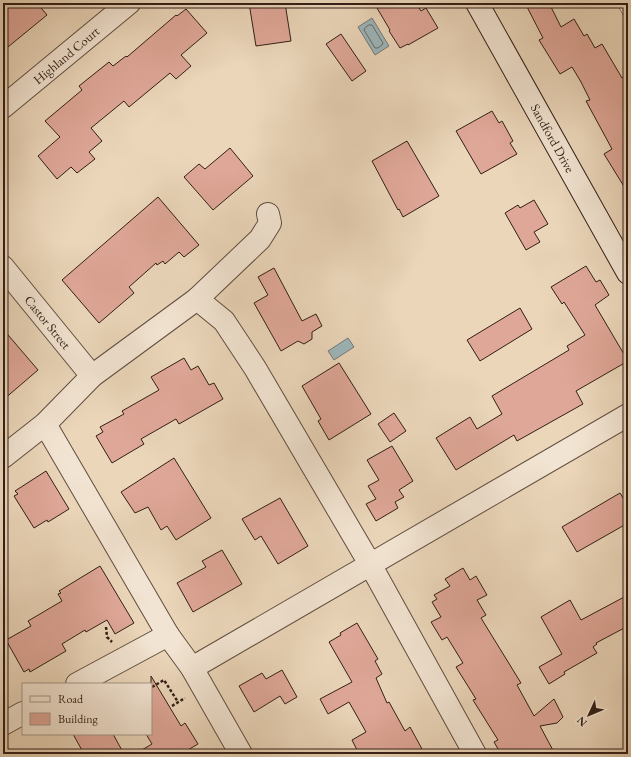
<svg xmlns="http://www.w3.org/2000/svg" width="631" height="757" font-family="'EB Garamond',serif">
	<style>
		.water { fill: #9db6bb; stroke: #727a79 }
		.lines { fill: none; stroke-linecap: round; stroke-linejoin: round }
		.shore { stroke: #686a68; stroke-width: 1 }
		.building { fill: #dfa798; stroke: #321f16 }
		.lane-casing { stroke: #604d3f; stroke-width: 12 }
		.street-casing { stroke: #604d3f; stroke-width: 24 }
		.secondary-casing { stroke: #321f16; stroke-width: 24 }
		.path { stroke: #321f16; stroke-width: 2.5; stroke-dasharray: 3 2; stroke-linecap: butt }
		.lane { stroke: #f2e4d2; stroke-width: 11 }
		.street { stroke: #f2e4d2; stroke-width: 22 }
		.secondary { stroke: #f2e4d2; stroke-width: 22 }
		.labels { text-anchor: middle; stroke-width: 3; stroke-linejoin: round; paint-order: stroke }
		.street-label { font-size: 13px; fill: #321f16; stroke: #f2e4d2 }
	</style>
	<rect width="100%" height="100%" fill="#ebd6ba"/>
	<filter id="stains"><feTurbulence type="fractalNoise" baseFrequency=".005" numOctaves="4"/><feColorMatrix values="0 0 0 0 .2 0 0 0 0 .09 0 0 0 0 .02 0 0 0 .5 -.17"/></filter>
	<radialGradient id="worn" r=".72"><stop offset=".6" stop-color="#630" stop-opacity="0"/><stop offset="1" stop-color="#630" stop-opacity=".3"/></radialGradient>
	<g class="water">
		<path d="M372 18 389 46 375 55 358 27Z"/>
		<path d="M348 338 354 347 334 360 328 351Z"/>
	</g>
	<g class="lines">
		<path class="shore" d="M369 25H372L383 43 382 45 378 48H375L364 30 365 28Z"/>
	</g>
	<g class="building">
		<path d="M3 3H37L47 15 3 51Z"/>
		<path d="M249 3H285L291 41 256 46Z"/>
		<path d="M385 3H416L421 11 426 8 438 28 408 45V44L400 48 389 31 390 30 377 8Z"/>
		<path d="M525 3H549L561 27 574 19 584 36 587 34 595 48 602 44 622 78 628 74V193L604 154 612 149 586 101 590 100 581 82 572 67 560 74 539 40 543 38Z"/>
		<path d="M186 9 207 33 181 55 191 66 176 79 170 73 129 107 124 101 91 128 102 141 89 152 95 159 77 173 71 167 57 179 38 156 60 137 45 121 82 90 79 86 109 62 113 66 126 56 127 57 176 15 177 16Z"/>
		<path d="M341 34 366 71 352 81 326 44Z"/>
		<path d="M492 111 499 123 502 121 513 141 510 143 517 154 481 174 456 131Z"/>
		<path d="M407 141 439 196 403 217 399 209 398 210 372 161Z"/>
		<path d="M230 148 253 176 213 210 184 177 199 164 205 169Z"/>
		<path d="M158 197 199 245 184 257 179 252 165 264 163 261 157 265 156 263 129 287 134 293 99 323 62 280Z"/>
		<path d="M534 200 548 224 534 232 540 242 526 250 505 213 518 205 520 208Z"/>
		<path d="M586 266 596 282 600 280 609 295 595 305 628 361 576 391 583 404 517 441 514 435 456 470 436 438 470 417 477 429 502 414 492 396 569 350 567 346 585 335 564 302 562 304 551 287Z"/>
		<path d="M274 268 302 321 316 314 322 326 312 332V339L304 344 298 341 281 351 254 303 268 295 258 277Z"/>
		<path d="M520 308 532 329 480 361 467 340Z"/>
		<path d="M3 329 38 370 3 400Z"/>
		<path d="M184 358 191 370 198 366 209 385 214 383 223 399 179 424 176 419 141 439 144 444 112 463 96 436 103 432 100 427 124 414 122 411 159 390 151 377Z"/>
		<path d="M339 363 371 414 329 440 318 421 321 419 302 386Z"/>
		<path d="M394 413 406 431 390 442 378 424Z"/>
		<path d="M392 446 413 481 399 490 404 497 395 502 398 508 376 521 366 504 376 499 368 486 379 480 367 460Z"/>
		<path d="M174 458 211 518 176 540 167 526 161 530 148 507 135 513 121 492Z"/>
		<path d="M46 471 69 509 48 522 47 520 34 528 14 496 18 494 15 491Z"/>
		<path d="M620 493 628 506V523L577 552 562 527Z"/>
		<path d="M280 498 308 546 278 564 261 536 255 540 242 519Z"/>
		<path d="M222 550 242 584 193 612 177 583 206 567 202 561Z"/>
		<path d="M100 566 134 623 115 634 107 620 86 632 85 630 62 644 66 651 30 672 29 669 24 672 6 640 31 626 28 621 62 601 58 594 61 593 59 591Z"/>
		<path d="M463 568 470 580 476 576 487 595 477 600 486 615 481 618 521 683 517 685 534 716 554 699 563 717 557 723 540 726 555 754H501L494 742 498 740 473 700 476 699 456 667 463 663 447 637 442 640 431 622 441 617 432 602 437 599 434 595 450 586 445 579Z"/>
		<path d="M628 595V626L596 643 597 644 593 647 597 653 564 672 565 674 549 684 539 667 562 654 541 617 570 600 581 620Z"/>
		<path d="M357 623 378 659 375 661 382 674 376 678 387 703 389 702 405 731 410 727 422 749 413 754H359L352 740 366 732 349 702 328 714 320 699 352 682 329 642 341 635 340 633Z"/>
		<path d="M282 670 297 697 285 704 280 696 254 712 239 686 262 673 266 679Z"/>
		<path d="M151 676 181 726 185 723 198 744 181 754H135L152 744 146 734H151Z"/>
		<path d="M73 734H113L124 754H84Z"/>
	</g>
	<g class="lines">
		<defs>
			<path id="lane" d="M623 3 628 12"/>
			<g id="street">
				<path d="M3 107 129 3"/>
				<path d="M3 267 92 376"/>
				<path d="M197 299 224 321 255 368 370 564 475 754"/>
				<path d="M45 424 168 635 192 668 241 754"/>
				<path d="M3 457 45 424 92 376 197 299 260 239 270 223 268 214"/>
				<path d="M192 668 628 415"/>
				<path d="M77 684 168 635"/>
				<path d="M3 724 23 713"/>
			</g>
			<path id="secondary" d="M477 3 628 273"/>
		</defs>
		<use href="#lane" class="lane-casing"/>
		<use href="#street" class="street-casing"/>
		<use href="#secondary" class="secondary-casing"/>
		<g class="path">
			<path d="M106 627 107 637 112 642"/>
			<path d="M152 687 164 680 178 702"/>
			<path d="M172 706 185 698"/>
		</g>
		<use href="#lane" class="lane"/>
		<use href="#street" class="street"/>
		<use href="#secondary" class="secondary"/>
	</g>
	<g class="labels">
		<g class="street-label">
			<text transform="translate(66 55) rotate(-40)" y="5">Highland Court</text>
			<text transform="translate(553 138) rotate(61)" y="5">Sandford Drive</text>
			<text transform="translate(48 322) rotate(51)" y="5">Castor Street</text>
		</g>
	</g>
	<rect width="631" height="757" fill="none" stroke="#ebd6ba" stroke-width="16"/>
	<rect x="4" y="4" width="623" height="749" fill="none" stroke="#321f16" stroke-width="2"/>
	<rect x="8" y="8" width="615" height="741" fill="none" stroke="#321f16"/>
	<rect x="22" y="683" width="130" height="52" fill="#f2e4d2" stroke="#a59587"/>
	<rect x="30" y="696" width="20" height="6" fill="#f2e4d2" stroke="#a59587"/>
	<text x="58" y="703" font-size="12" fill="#321f16">Road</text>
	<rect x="30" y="713" width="20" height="12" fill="#dfa798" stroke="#a59587"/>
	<text x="58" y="723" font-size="12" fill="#321f16">Building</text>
	<g transform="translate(589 715) rotate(226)" stroke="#f2e4d2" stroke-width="3" paint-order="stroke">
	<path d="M0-3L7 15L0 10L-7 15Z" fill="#321f16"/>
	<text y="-6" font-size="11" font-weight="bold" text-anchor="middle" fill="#321f16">N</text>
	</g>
	<rect width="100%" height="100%" filter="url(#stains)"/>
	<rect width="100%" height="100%" fill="url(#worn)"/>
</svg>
